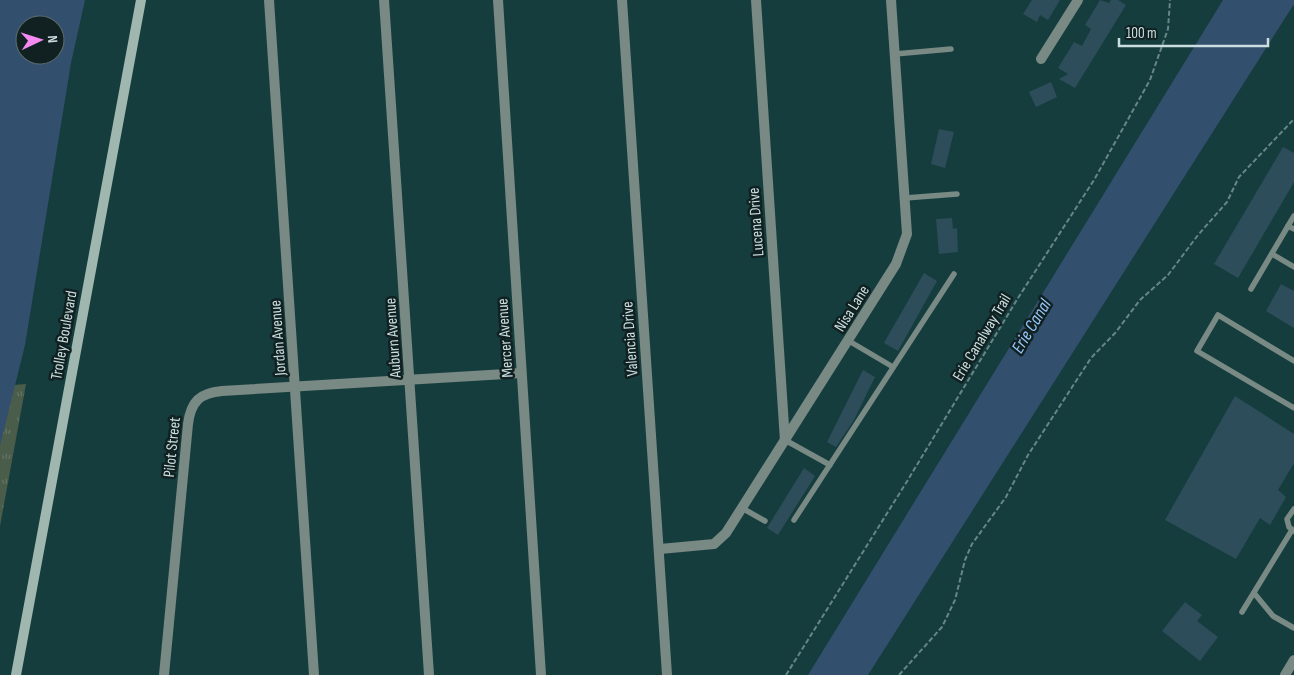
<svg xmlns="http://www.w3.org/2000/svg" width="1294" height="675" font-family="'Sofia Sans Condensed',sans-serif">
	<style>
		.grass { fill: url(#grass-tufts) }
		.water { fill: #324f6d; fill-rule: evenodd }
		.building { fill: #2c4d59 }
		.lines { fill: none; stroke-linecap: round; stroke-linejoin: round }
		.path { stroke: #678687; stroke-width: 2; stroke-dasharray: 5 2.5; stroke-linecap: butt }
		.lane { stroke: #798983; stroke-width: 5.5 }
		.street { stroke: #798983; stroke-width: 10 }
		.secondary { stroke: #9fb7ae; stroke-width: 10 }
		.labels { text-anchor: middle; stroke-width: 5; stroke-linejoin: round; paint-order: stroke }
		.street-label { font-size: 16px; fill: #cadedf; stroke: #112122 }
		.water-label { font-size: 18px; font-style: italic; fill: #97cafe; stroke: #112122 }
	</style>
	<defs>
		<pattern id="grass-tufts" width="24" height="20" patternUnits="userSpaceOnUse" patternTransform="scale(1.25)"><rect width="24" height="20" fill="#4a5d4a"/><path d="M3 7l-1-3M5 7V3M7 7l1-3M15 17l-1-3M17 17v-4M19 17l1-3" fill="none" stroke="#637464"/></pattern>
	</defs>
	<rect width="100%" height="100%" fill="#163d3e"/>
	<path class="grass" d="M26 384 0 526V386Z"/>
	<g class="water">
		<path d="M0 0H85L71 63 25 345 0 446ZM25 25H55V55H25Z"/>
		<path d="M1223 0H1294V4L868 675H808Z"/>
	</g>
	<g class="building">
		<path d="M1032 0H1060L1048 20 1040 15 1037 22 1023 14Z"/>
		<path d="M1100 0 1109 3 1111 0H1118L1126 5 1075 88 1059 79 1068 74 1058 68 1074 42 1082 46 1091 29 1085 25Z"/>
		<path d="M1051 82 1057 97 1036 107 1029 92Z"/>
		<path d="M939 129 954 132 945 168 931 164Z"/>
		<path d="M1283 147 1294 153V182L1238 278 1214 264Z"/>
		<path d="M952 218 953 229 957 228 958 252 939 254 936 219Z"/>
		<path d="M924 273 937 281 898 351 884 343Z"/>
		<path d="M1281 284 1294 291V328L1266 311Z"/>
		<path d="M863 370 875 377 854 420 836 447 827 442Z"/>
		<path d="M1235 396 1294 434V463L1278 490 1286 497 1270 525 1260 518 1236 559 1165 520Z"/>
		<path d="M804 468 815 476 778 535 767 528Z"/>
		<path d="M1185 602 1202 615 1197 621 1218 637 1200 661 1162 631Z"/>
	</g>
	<g class="lines">
		<g class="path">
			<path d="M786 675 906 483 1018 298 1094 180 1150 80 1168 29 1170 0"/>
			<path d="M899 675 942 627 955 600 965 560 972 544 1006 497 1028 455 1091 358 1116 332 1140 300 1168 275 1198 235 1227 202 1239 177 1294 119"/>
		</g>
		<g class="lane">
			<path d="M895 54 951 49"/>
			<path d="M905 198 957 194"/>
			<path d="M1294 216 1288 226 1294 229"/>
			<path d="M1272 254 1294 267"/>
			<path d="M1251 289 1288 226"/>
			<path d="M849 341 893 367"/>
			<path d="M1294 361 1218 315 1197 351 1294 408"/>
			<path d="M785 440 830 465"/>
			<path d="M742 508 765 521"/>
			<path d="M794 520 954 274"/>
			<path d="M1294 531 1289 527 1287 519 1294 509"/>
			<path d="M1254 593 1273 616 1294 628"/>
			<path d="M1242 612 1292 530"/>
		</g>
		<g class="street">
			<path d="M269 0 314 675"/>
			<path d="M384 0 429 675"/>
			<path d="M498 0 541 675"/>
			<path d="M622 0 667 675"/>
			<path d="M756 0 785 441"/>
			<path d="M1041 59 1078 0"/>
			<path d="M660 549 714 544 726 533 896 264 907 234 891 0"/>
			<path d="M164 675 188 424C191 401 200 393 222 391L521 373"/>
			<path d="M1285 675 1294 660"/>
		</g>
		<path class="secondary" d="M16 675 141 0"/>
	</g>
	<g class="labels">
		<g class="street-label">
			<text transform="translate(755 222) rotate(-94)" y="6">Lucena Drive</text>
			<text transform="translate(851 308) rotate(-58)" y="6">Nisa Lane</text>
			<text transform="translate(63 335) rotate(-80)" y="6">Trolley Boulevard</text>
			<text transform="translate(981 337) rotate(-59)" y="6">Erie Canalway Trail</text>
			<text transform="translate(277 338) rotate(-94)" y="6">Jordan Avenue</text>
			<text transform="translate(392 338) rotate(-94)" y="6">Auburn Avenue</text>
			<text transform="translate(504 338) rotate(-94)" y="6">Mercer Avenue</text>
			<text transform="translate(629 339) rotate(-94)" y="6">Valencia Drive</text>
			<text transform="translate(171 447) rotate(-84)" y="6">Pilot Street</text>
		</g>
		<g class="water-label">
			<text transform="translate(1031 326) rotate(-59)" y="6">Erie Canal</text>
		</g>
	</g>
	<g transform="translate(40 40) rotate(86)"><circle r="24" fill="#112122" stroke="#5b6d6e"/>
	<path d="M0-4L9 19L0 12L-9 19Z" fill="#f489f0"/>
	<text y="-8" font-size="14" font-weight="bold" text-anchor="middle" fill="#cadedf">N</text>
	</g>
	<path d="M1119 38v8h149v-8" fill="none" stroke="#cadedf" stroke-width="2.5"/>
	<text x="1126" y="38" font-size="15" fill="#cadedf" stroke="#112122" stroke-width="4" paint-order="stroke">100 m</text>
</svg>
